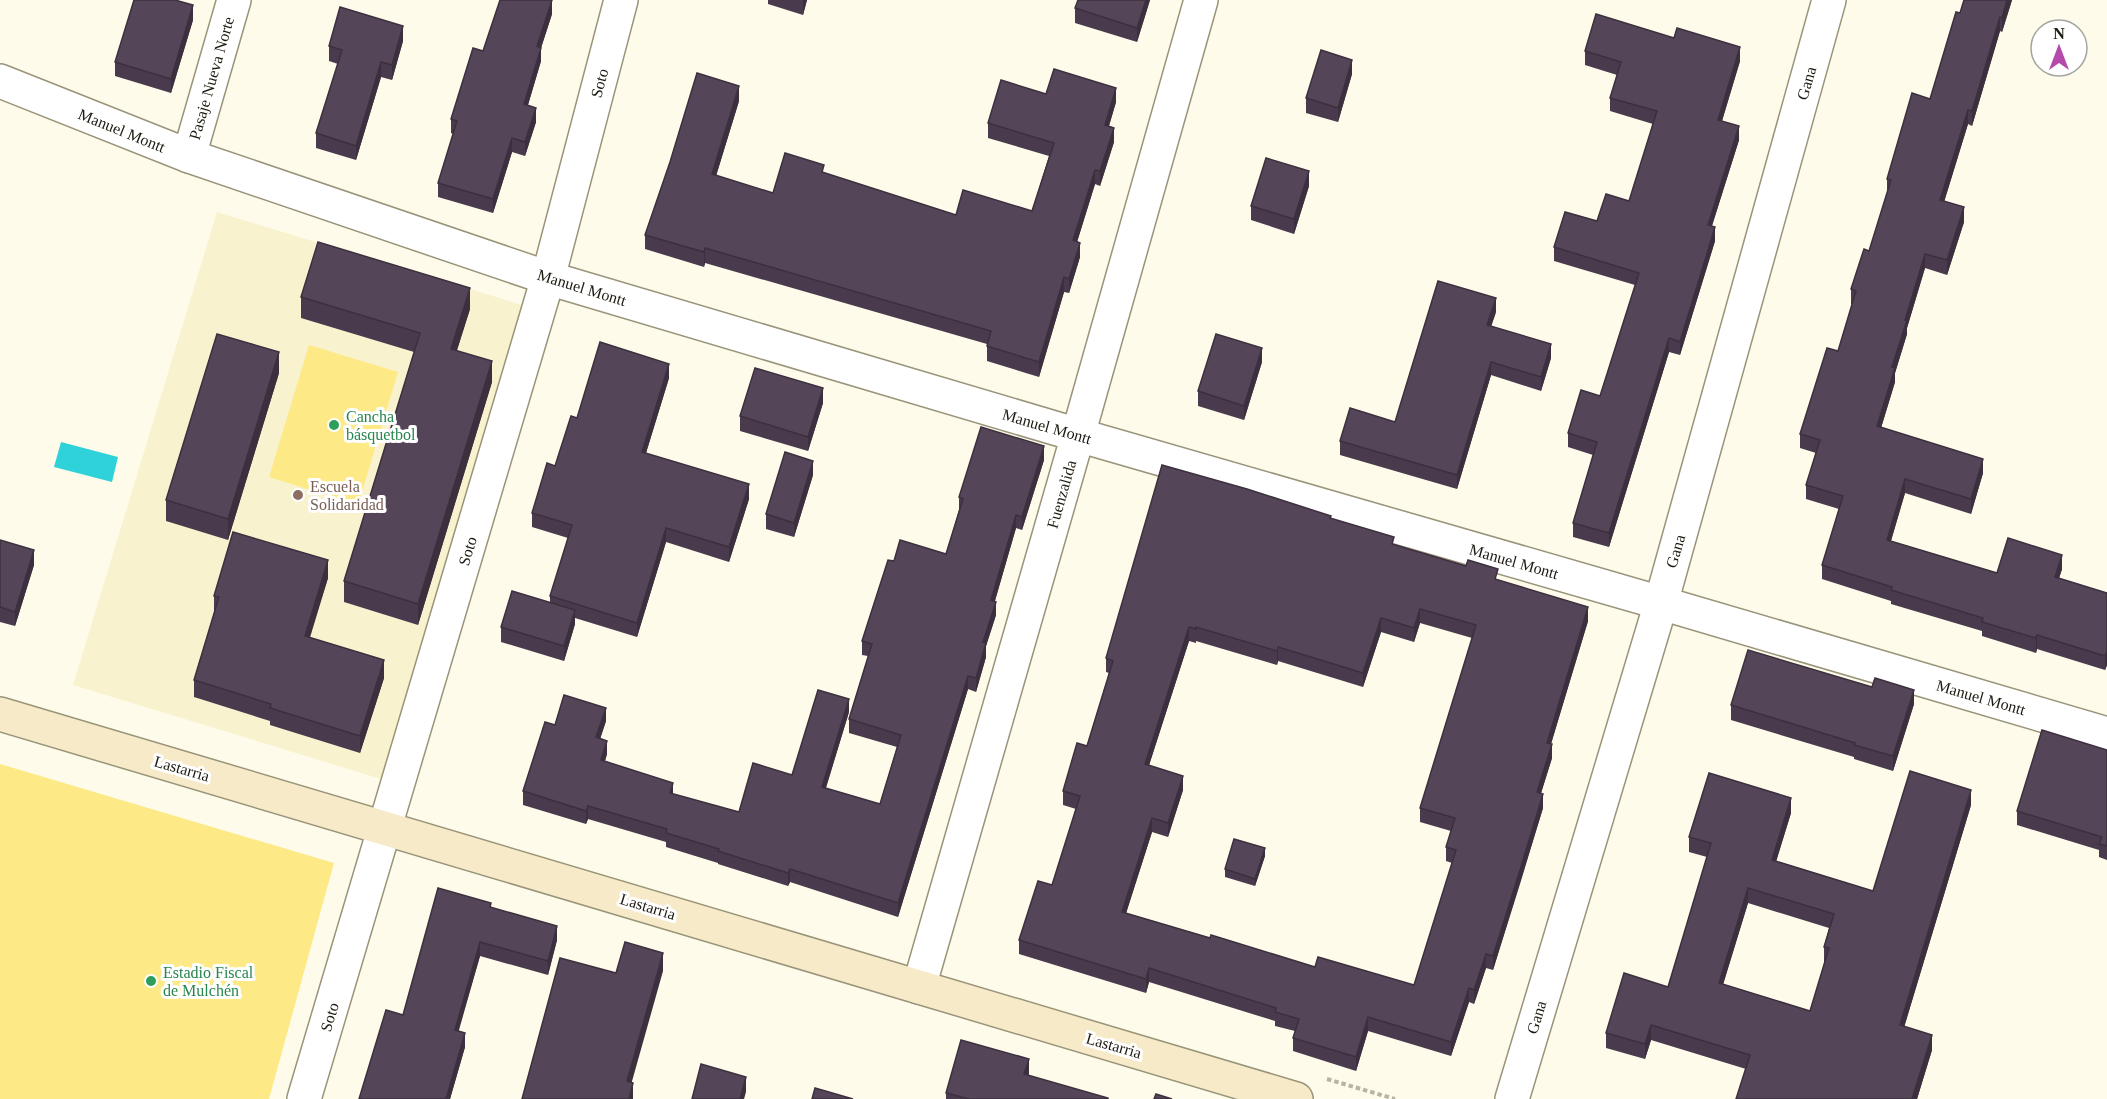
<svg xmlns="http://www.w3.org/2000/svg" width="2107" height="1099" font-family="'Times New Roman',serif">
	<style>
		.built { fill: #f9f2ce }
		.green { fill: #fdea86 }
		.water { fill: #30d2da }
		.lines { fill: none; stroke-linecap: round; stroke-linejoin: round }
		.street-casing { stroke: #999479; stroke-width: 36 }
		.secondary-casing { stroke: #999479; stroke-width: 36 }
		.path { stroke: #b7b4a6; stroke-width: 4; stroke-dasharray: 4.5 3; stroke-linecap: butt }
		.street { stroke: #fff; stroke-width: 33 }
		.secondary { stroke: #f7eac9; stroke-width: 33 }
		.wall { fill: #493b4d; fill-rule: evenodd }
		.shaded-wall { fill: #3c303e }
		.building { fill: #554559; stroke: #3c303e; stroke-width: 1.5; fill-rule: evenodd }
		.leisure-dot { fill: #2e9e5b; stroke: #fff; stroke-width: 2 }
		.education-dot { fill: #8d6e63; stroke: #fff; stroke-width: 2 }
		.labels { text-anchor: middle; stroke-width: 6; stroke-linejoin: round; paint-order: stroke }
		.street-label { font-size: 16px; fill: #1d1b11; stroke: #fff }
		.leisure-label { font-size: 16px; fill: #27864d; stroke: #fff; text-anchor: start }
		.education-label { font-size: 16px; fill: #785e54; stroke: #fff; text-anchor: start }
	</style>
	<rect width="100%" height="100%" fill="#fefbea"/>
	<path class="built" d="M217 212 522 305 381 779 73 685Z"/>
	<g class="green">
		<path d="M309 345 398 372 358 505 269 477Z"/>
		<path d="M0 764 334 863 269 1099H0Z"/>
	</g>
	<path class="water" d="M61 442 118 457 112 482 54 467Z"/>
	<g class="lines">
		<defs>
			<g id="street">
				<path d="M0 81 189 156 548 278 1078 435 1661 603 2107 734"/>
				<path d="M189 156 234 0"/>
				<path d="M919 987 1078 435 1201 0"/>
				<path d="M304 1099 548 278 621 0"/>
				<path d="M1512 1099 1661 603 1829 0"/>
			</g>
			<path id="secondary" d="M0 714 1296 1099"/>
		</defs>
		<use href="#street" class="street-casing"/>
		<use href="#secondary" class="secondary-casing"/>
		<path class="path" d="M1327 1079 1395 1099"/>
		<use href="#street" class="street"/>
		<use href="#secondary" class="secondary"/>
	</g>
	<g class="wall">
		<path d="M768 0H807L803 15 768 4Z"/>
		<path d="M1150 0 1137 42 1075 23V8Z"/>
		<path d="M2012 0 2002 32 2000 31 1972 126 1968 124 1944 202 1964 222 1947 275 1925 268 1907 328V334L1895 373V382L1881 428 1983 473 1971 514 1905 493 1891 541 1997 573 2062 569 2059 578 2107 593V665L2105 670 2037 649 2036 653 1982 636V631L1891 604V601L1822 579V565L1839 509 1806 499V485L1816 453 1800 448V434L1838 351 1852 304H1851V289L1869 251 1887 193V179L1930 99 1960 13Z"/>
		<path d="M552 14 541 48V61L528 105 536 122 525 156 512 152 493 213 438 197V183L453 134 451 133V119L483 51Z"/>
		<path d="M193 20 171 93 115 76V62Z"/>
		<path d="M403 41 392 80 381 77 356 160 316 148V133L338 64 329 61V46Z"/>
		<path d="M1585 51 1740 61 1722 121 1739 140 1712 226 1715 241 1680 355 1669 352 1609 547 1573 537V523L1593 455 1568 447V433L1600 396 1635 285 1554 261V247L1629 201 1653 124 1610 111V98L1617 75 1585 65Z"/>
		<path d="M1352 74 1338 122 1306 113V98Z"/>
		<path d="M1046 94 1116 102 1109 126 1114 142 1100 186 1095 184 1077 242 1080 257 1069 293 1064 292 1039 377 987 361V344L705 263 704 267 645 249V235L739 101 716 176 773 193 824 173 956 215 1032 211 1049 156 988 138V123Z"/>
		<path d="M1309 186 1294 234 1251 220V206Z"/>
		<path d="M301 297 470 309 457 350 492 382 418 625 344 602V581L414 352 301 318Z"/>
		<path d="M1496 312 1491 326 1551 358 1541 391 1491 375 1457 489 1340 455V441L1395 422Z"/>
		<path d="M1262 362 1244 420 1198 406V391Z"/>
		<path d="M279 373 228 540 166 521V500Z"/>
		<path d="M669 378 646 453 749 499 729 562 666 542 637 637 575 618V624L564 661 501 642V627L550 602V596L568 538 532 527V513L555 466 577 418Z"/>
		<path d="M823 403 808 451 740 431V416Z"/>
		<path d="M1044 460 1022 530 1016 528 995 601 996 615 986 646V657L976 692 968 689 898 917 790 882 788 886 718 864V863L666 847V842L588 819 586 824 523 805V791L555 725 606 721 600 739 607 754 605 761 673 794 739 812 792 775 849 712 826 788 880 804 897 747 849 733V719L868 656 862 655V641L894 561 946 554 959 510V497Z"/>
		<path d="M813 475 794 537 766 529V514Z"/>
		<path d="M1331 518 1394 545 1498 580 1588 621 1551 744 1552 758 1541 793 1543 808 1520 884 1493 970 1486 968 1474 1004 1469 1002 1451 1056 1368 1031 1356 1071 1293 1051V1038L1295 1031 1275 1026V1021L1149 982 1146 993 1019 954V940L1052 885 1076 809 1063 805V791L1087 746 1109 673 1106 672V658ZM1420 623 1472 638 1420 808V822L1451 831 1446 847V861L1452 863 1414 985 1315 967 1210 938 1126 913 1152 832 1168 837 1183 790 1149 765 1189 641 1196 643V641L1277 665 1278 661 1363 687 1381 632 1414 642Z"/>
		<path d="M0 540 34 565 15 626 0 622Z"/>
		<path d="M328 578 309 638 384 678 360 753 270 725V721L194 697V680L214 613V596Z"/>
		<path d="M1914 704 1893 771 1854 759V757L1731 720V705Z"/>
		<path d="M2107 750V860L2099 857V850L2017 825V811Z"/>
		<path d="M1971 805 1904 1027 1932 1050 1917 1099H1736L1746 1069 1651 1040 1645 1059 1606 1048V1033L1668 987 1707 857 1689 852V837L1791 813 1776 861 1873 891ZM1748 903 1829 928 1824 947V962H1825L1810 1011 1723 984Z"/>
		<path d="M1265 856 1255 886 1225 877V869Z"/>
		<path d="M491 907 557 940 548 975 480 956 458 1031 465 1047 450 1099H359L403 1015Z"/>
		<path d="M1029 1073 1028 1076 1108 1099H946V1093Z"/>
	</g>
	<g class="shaded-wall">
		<path d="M552 0V14L541 48V61L524 118V104L537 46Z"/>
		<path d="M803 0H807L803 15Z"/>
		<path d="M1146 0H1150L1137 42V28Z"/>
		<path d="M2007 0H2012L2002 32V18Z"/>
		<path d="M193 5V20L171 93V79Z"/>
		<path d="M2000 17V31L1972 126V111Z"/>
		<path d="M403 26V41L392 80V65Z"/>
		<path d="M1740 47V61L1718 134V120Z"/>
		<path d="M1352 60V74L1338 122V108Z"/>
		<path d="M381 62V77L356 160V146Z"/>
		<path d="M739 86V101L712 189V174Z"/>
		<path d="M1116 88V102L1105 139V125Z"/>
		<path d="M536 108V122L525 156V142Z"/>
		<path d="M1968 110V124L1940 215V200Z"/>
		<path d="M1739 126V140L1708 238V225Z"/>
		<path d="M1114 128V142L1100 186V171Z"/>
		<path d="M512 138V152L493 213V199Z"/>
		<path d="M1095 170V184L1073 255V240Z"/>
		<path d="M1309 171V186L1294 234V219Z"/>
		<path d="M1964 207V222L1947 275V260Z"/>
		<path d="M1715 227V241L1680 355V342Z"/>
		<path d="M1080 243V257L1069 293V279Z"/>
		<path d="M705 248V263L704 267V252Z"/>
		<path d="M1925 254V268L1907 328V334L1895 373V382L1877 441V426L1905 320Z"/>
		<path d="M1064 277V292L1039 377V362Z"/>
		<path d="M470 288V309L451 369V349Z"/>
		<path d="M1496 298V312L1487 339V325Z"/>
		<path d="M1669 338V352L1609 547V533Z"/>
		<path d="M1551 344V358L1541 391V377Z"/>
		<path d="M1262 348V362L1244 420V406Z"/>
		<path d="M279 352V373L228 540V519Z"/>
		<path d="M492 361V382L418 625V604Z"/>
		<path d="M1491 362V375L1457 489V475Z"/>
		<path d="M669 364V378L642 466V452Z"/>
		<path d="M823 388V403L808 451V437Z"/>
		<path d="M1044 446V460L1022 530V517Z"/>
		<path d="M1983 459V473L1971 514V499Z"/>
		<path d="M813 461V475L794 537V523Z"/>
		<path d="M1905 479V493L1887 554V540Z"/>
		<path d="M749 484V499L729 562V547Z"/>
		<path d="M1016 515V528L991 614V600Z"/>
		<path d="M666 528V542L637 637V623Z"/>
		<path d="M34 550V565L15 626V612Z"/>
		<path d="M2062 555V569L2055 591V577Z"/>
		<path d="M328 560V578L305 654V636Z"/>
		<path d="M996 602V615L986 646V657L976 692V678L983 642Z"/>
		<path d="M1588 607V621L1547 757V743Z"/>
		<path d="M1420 609V623L1414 642V628Z"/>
		<path d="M575 610V624L564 661V646Z"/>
		<path d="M1381 618V632L1363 687V673Z"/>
		<path d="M1189 627V641L1145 778V764Z"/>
		<path d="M2037 635V649L2036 653V638Z"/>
		<path d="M1278 647V661L1277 665V651Z"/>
		<path d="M2107 651V665L2105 670V656Z"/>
		<path d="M384 660V678L360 753V736Z"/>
		<path d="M968 676V689L898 917V903Z"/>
		<path d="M1914 690V704L1893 771V756Z"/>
		<path d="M849 699V712L822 800V787Z"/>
		<path d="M606 708V721L596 751V737Z"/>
		<path d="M607 741V754L601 773V760Z"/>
		<path d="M1552 744V758L1537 806V792Z"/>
		<path d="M1183 776V790L1168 837V823Z"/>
		<path d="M673 783V797L670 793Z"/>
		<path d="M1971 790V805L1900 1041V1025Z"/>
		<path d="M1543 794V808L1493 970V956Z"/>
		<path d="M1791 798V813L1772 875V860Z"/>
		<path d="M588 806V819L586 824V811Z"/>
		<path d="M1152 818V832L1122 926V912Z"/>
		<path d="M1265 848V856L1255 886V879Z"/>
		<path d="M790 869V882L788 886V873Z"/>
		<path d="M1748 888V903L1719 998V983Z"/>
		<path d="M557 926V940L548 975V961Z"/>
		<path d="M480 942V956L455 1044V1030Z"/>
		<path d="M663 953V971L627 1099V1081Z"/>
		<path d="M1486 954V968L1474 1004V990Z"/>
		<path d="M1149 968V982L1146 993V979Z"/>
		<path d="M1469 988V1002L1451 1056V1042Z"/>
		<path d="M1368 1017V1031L1356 1071V1057Z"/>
		<path d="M1651 1025V1040L1645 1059V1044Z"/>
		<path d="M465 1033V1047L450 1099H446Z"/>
		<path d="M1932 1035V1050L1917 1099H1912Z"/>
		<path d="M1029 1059V1073L1024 1089V1074Z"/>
		<path d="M746 1077V1092L744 1099H740Z"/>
		<path d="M633 1083V1099H629Z"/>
	</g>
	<g class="building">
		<path d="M134 0H175L193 5 171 79 115 62Z"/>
		<path d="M500 0H552L537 46 541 48 524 104 536 108 525 142 512 138 493 199 438 183 457 121 451 119 473 48 483 51Z"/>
		<path d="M1078 0H1146L1137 28 1075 8Z"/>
		<path d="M1964 0H2007L2002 18 2000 17 1972 111 1968 110 1940 200 1964 207 1947 260 1925 254 1905 320H1907L1892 367 1895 368 1877 426 1983 459 1971 499 1905 479 1887 540 1997 573 2008 538 2062 555 2055 577 2107 593V651L2105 656 2037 635 2036 638 1982 622 1983 618 1891 590 1892 587 1822 565 1843 496 1806 485 1820 440 1800 434 1827 348 1838 351 1856 291 1851 289 1864 249 1869 251 1891 180 1887 179 1912 93 1930 99 1956 12 1960 13Z"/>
		<path d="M340 7 403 26 392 65 381 62 356 146 316 133 342 50 329 46Z"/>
		<path d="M1596 14 1674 38 1677 28 1740 47 1718 120 1739 126 1708 225 1715 227 1680 342 1669 338 1609 533 1573 523 1597 442 1568 433 1581 390 1600 396 1639 273 1554 247 1565 212 1597 221 1606 194 1629 201 1657 111 1610 98 1621 62 1585 51Z"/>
		<path d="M1321 50 1352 60 1338 108 1306 98Z"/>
		<path d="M1054 69 1116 88 1105 125 1114 128 1100 171 1095 170 1073 240 1080 243 1069 279 1064 277 1039 362 987 346 991 331 705 248 704 252 645 235 670 162 697 73 739 86 712 174 773 193 785 153 824 165 822 172 956 215 963 190 1032 211 1054 143 988 123 1001 80 1046 94Z"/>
		<path d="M1266 158 1309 171 1294 219 1251 206Z"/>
		<path d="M318 242 470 288 451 349 492 361 418 604 344 581 420 333 301 297Z"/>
		<path d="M1438 281 1496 298 1487 325 1551 344 1541 377 1491 362 1457 475 1340 441 1350 408 1395 422Z"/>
		<path d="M217 334 279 352 228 519 166 500Z"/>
		<path d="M1216 334 1262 348 1244 406 1198 391Z"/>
		<path d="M600 342 669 364 642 452 749 484 729 547 666 528 637 623 550 596 572 525 532 513 547 463 555 466 571 416 577 418Z"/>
		<path d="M755 368 823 388 808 437 740 416Z"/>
		<path d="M981 427 1044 446 1022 517 1016 515 991 600 996 602 983 642 986 643 976 678 968 676 898 903 790 869 788 873 718 851 719 849 666 833 667 829 588 806 586 811 523 791 545 722 555 725 564 695 606 708 596 737 607 741 601 760 673 783 670 793 739 812 753 763 792 775 818 690 849 699 822 787 880 804 901 735 849 719 872 644 862 641 888 560 894 561 900 540 946 554 963 499 959 497Z"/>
		<path d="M785 452 813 461 794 523 766 514Z"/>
		<path d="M1162 465 1247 489 1331 516 1330 518 1394 537 1392 544 1466 566 1468 560 1498 569 1495 579 1588 607 1547 743 1552 744 1537 792 1543 794 1520 870 1493 956 1486 954 1474 990 1469 988 1451 1042 1368 1017 1356 1057 1293 1038 1299 1019 1275 1012 1276 1008 1149 968 1146 979 1019 940 1038 881 1052 885 1080 796 1063 791 1077 743 1087 746 1113 661 1106 658ZM1420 609 1476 625 1420 808 1455 818 1446 847 1456 850 1414 985 1318 957 1315 967 1211 935 1210 938 1122 912 1152 818 1168 823 1183 776 1145 764 1189 627 1196 629V627L1277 651 1278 647 1363 673 1381 618 1414 628Z"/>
		<path d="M233 532 328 560 305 636 384 660 360 736 270 708 271 704 194 680 219 597 214 596Z"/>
		<path d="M0 540 34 550 15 612 0 607Z"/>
		<path d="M512 591 575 610 564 646 501 627Z"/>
		<path d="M1748 650 1872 687 1875 678 1914 690 1893 756 1854 745 1855 743 1731 705Z"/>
		<path d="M2042 730 2107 750V846L2099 844 2102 837 2017 811Z"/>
		<path d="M1910 771 1971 790 1900 1025 1932 1035 1912 1099H1736L1750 1055 1651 1025 1645 1044 1606 1033 1624 973 1668 987 1711 843 1689 837 1709 773 1791 798 1772 860 1873 891ZM1748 888 1834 914 1824 947 1829 948 1810 1011 1719 983Z"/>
		<path d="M1234 839 1265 848 1255 879 1225 869Z"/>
		<path d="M438 888 491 903 490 907 557 926 548 961 480 942 455 1030 465 1033 446 1099H359L386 1010 403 1015Z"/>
		<path d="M625 942 663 953 627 1081 633 1083 629 1099H522L560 958 616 973Z"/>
		<path d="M961 1040 1029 1059 1024 1074 1108 1098V1099H969L946 1093Z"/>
		<path d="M701 1064 746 1077 740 1099H692Z"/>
		<path d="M815 1088 853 1099H812Z"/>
		<path d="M1156 1094 1172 1099H1154Z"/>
	</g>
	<g class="leisure-dot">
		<circle cx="334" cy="425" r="6"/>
		<circle cx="151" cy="981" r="6"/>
	</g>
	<circle class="education-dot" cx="298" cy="495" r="6"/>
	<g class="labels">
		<g class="street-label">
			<text transform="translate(211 78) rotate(-74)" y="6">Pasaje Nueva Norte</text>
			<text transform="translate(599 83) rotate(-75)" y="6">Soto</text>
			<text transform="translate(1806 83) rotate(-74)" y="6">Gana</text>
			<text transform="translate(122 130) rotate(22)" y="6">Manuel Montt</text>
			<text transform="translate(582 287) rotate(17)" y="6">Manuel Montt</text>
			<text transform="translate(1047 426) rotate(16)" y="6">Manuel Montt</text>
			<text transform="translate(1061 494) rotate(-74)" y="6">Fuenzalida</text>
			<text transform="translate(467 551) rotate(-73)" y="6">Soto</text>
			<text transform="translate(1675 551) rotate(-74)" y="6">Gana</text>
			<text transform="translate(1514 561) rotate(16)" y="6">Manuel Montt</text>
			<text transform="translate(1981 697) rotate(16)" y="6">Manuel Montt</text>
			<text transform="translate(182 768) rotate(16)" y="6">Lastarria</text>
			<text transform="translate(648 906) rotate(17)" y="6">Lastarria</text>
			<text transform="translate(329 1017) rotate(-73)" y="6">Soto</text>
			<text transform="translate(1536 1017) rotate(-73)" y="6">Gana</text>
			<text transform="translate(1114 1045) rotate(16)" y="6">Lastarria</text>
		</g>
		<g class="leisure-label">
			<text x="346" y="422">Cancha<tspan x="346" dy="18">básquetbol</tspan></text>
			<text x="163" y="978">Estadio Fiscal<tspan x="163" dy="18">de Mulchén</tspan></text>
		</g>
		<g class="education-label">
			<text x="310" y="492">Escuela<tspan x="310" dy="18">Solidaridad</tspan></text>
		</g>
	</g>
	<g transform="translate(2059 48)"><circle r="28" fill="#ffffff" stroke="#a5a4a0" stroke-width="1.5"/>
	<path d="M0-4.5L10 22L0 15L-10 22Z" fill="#b44aab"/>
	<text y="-9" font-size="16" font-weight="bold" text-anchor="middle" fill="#1d1b11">N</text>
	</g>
</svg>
